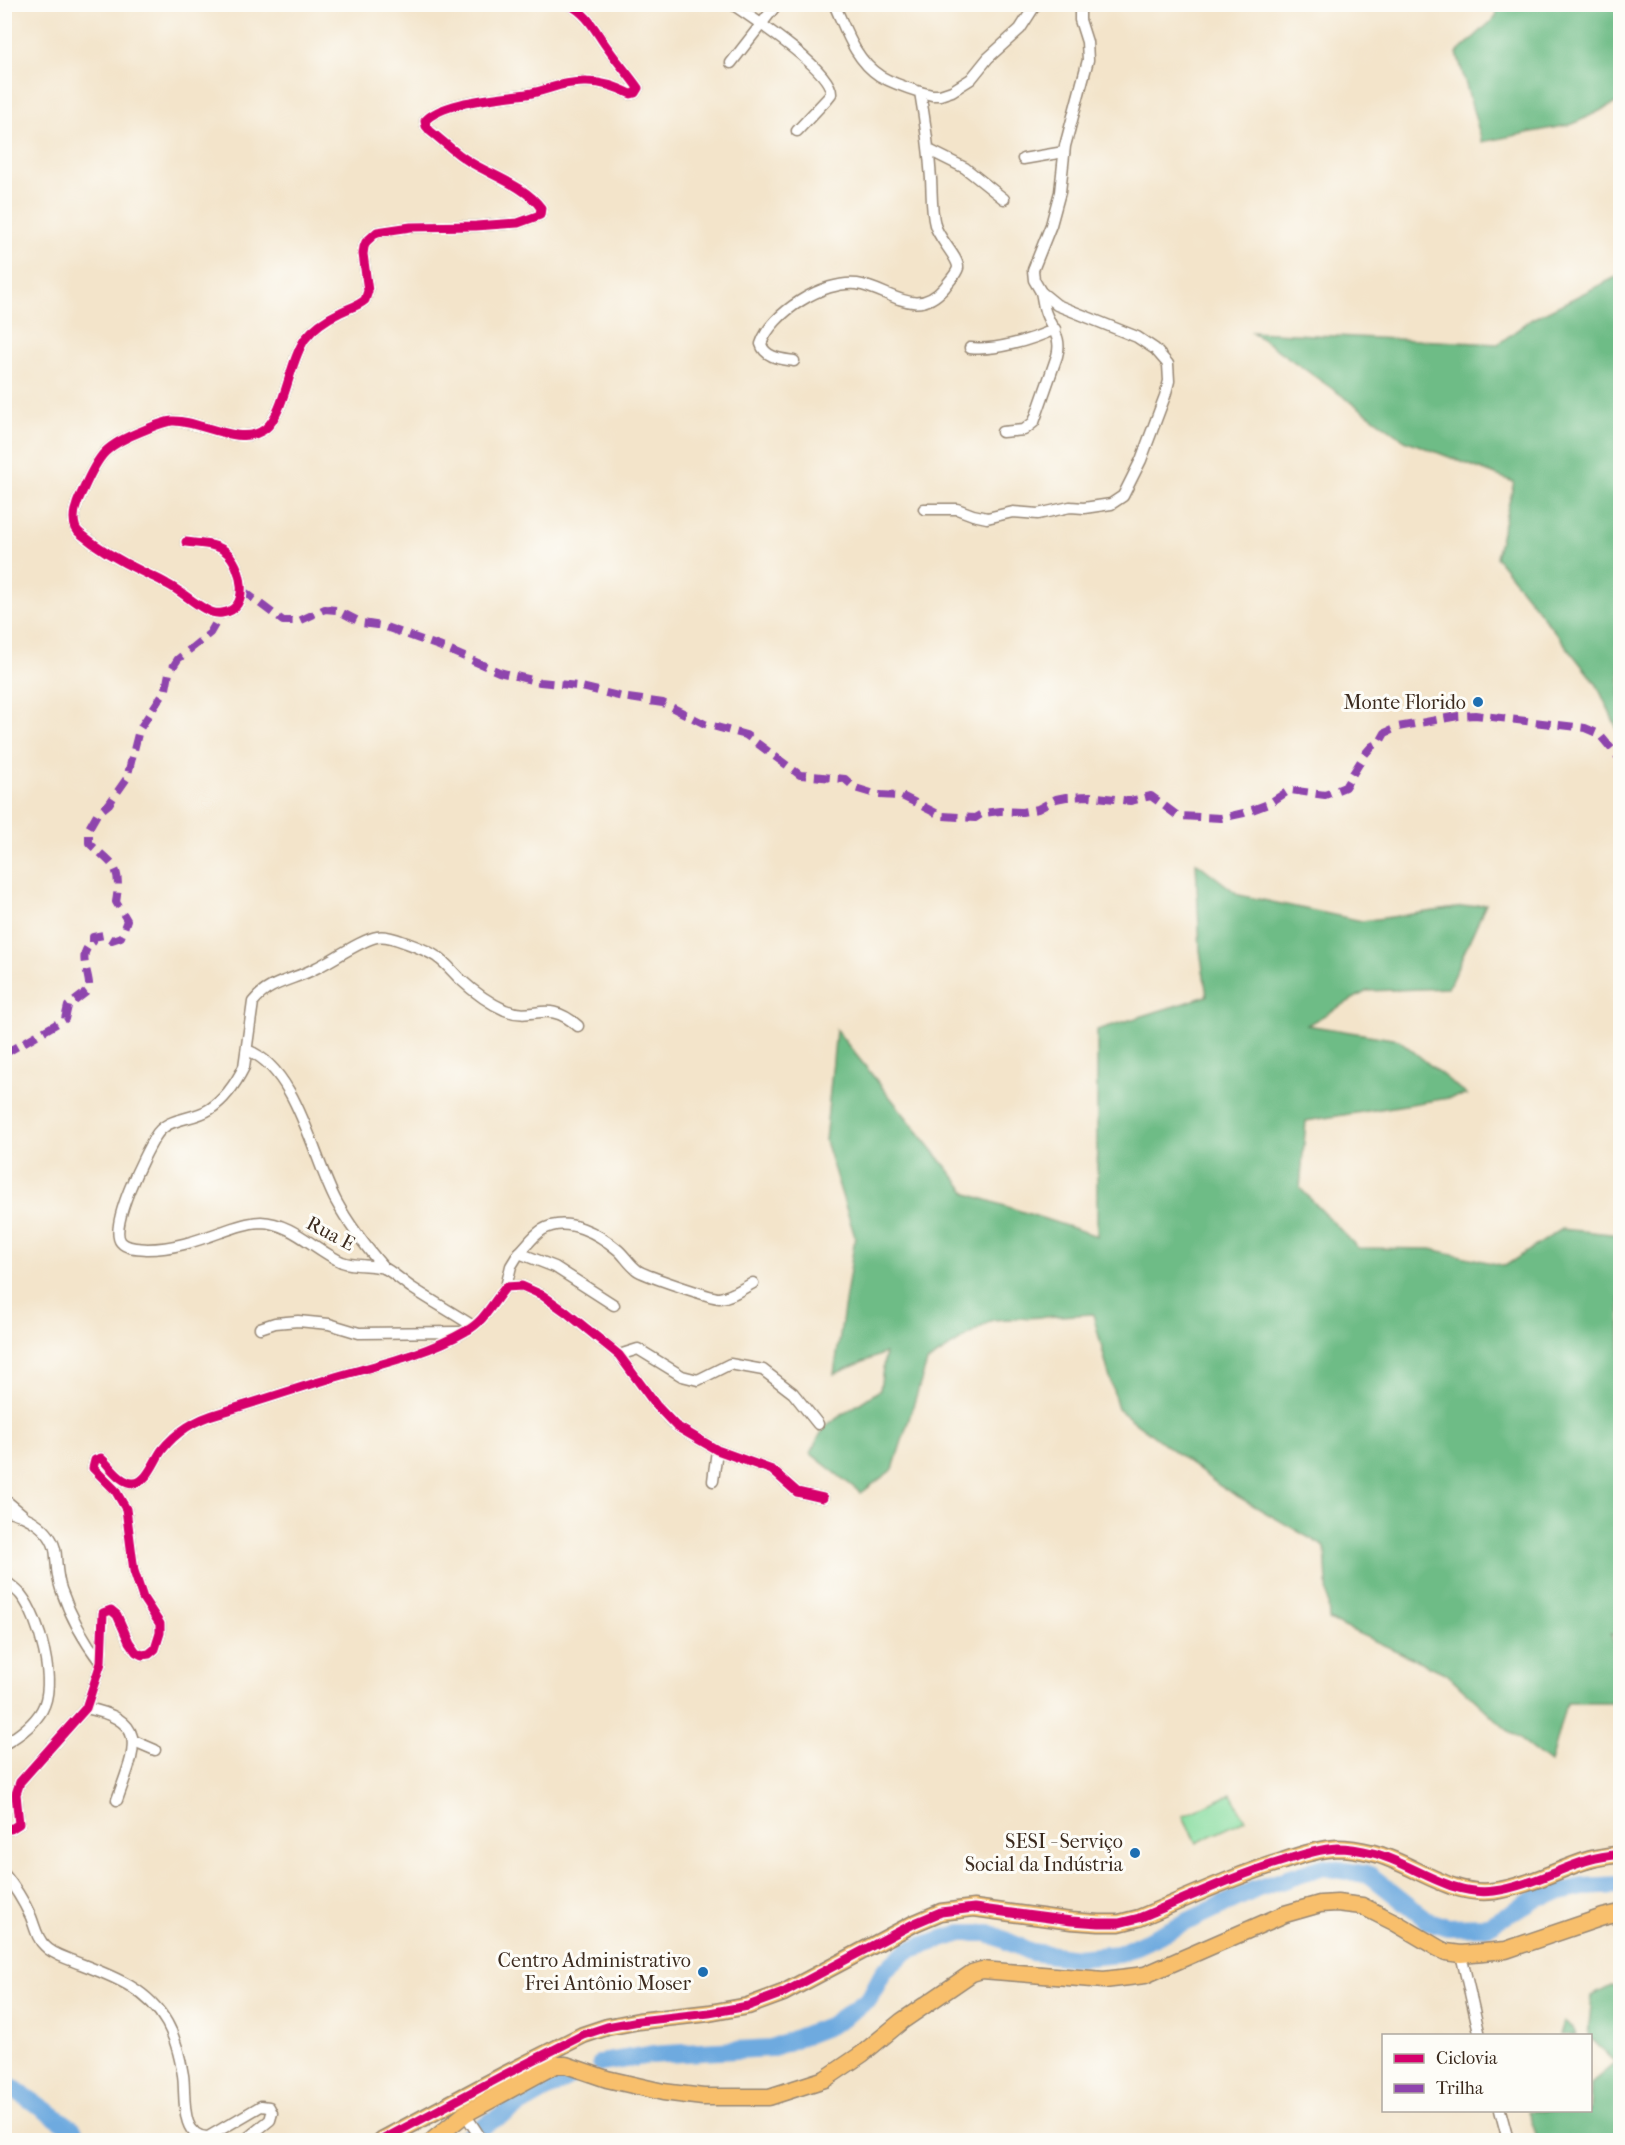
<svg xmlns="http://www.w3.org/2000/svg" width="1625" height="2145" font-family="'IM FELL French Canon',serif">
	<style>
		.green { fill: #88dda0; stroke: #62845f; stroke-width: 1.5 }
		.forest { fill: #6ebc86; stroke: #547352; stroke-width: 1.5 }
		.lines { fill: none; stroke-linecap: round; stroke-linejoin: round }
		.river { stroke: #6eaadf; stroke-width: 18 }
		.minor-casing { stroke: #978774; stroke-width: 13 }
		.primary-casing { stroke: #978774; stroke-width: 19 }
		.minor { stroke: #fff; stroke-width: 10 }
		.primary { stroke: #f8bf6c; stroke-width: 16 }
		.quiet { stroke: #8e44ad; stroke-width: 8; stroke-dasharray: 15 8; stroke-linecap: butt }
		.cycleway-casing { stroke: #fdfcf7; stroke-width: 13 }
		.cycleway { stroke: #d6006c; stroke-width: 9 }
		.poi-dot { fill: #1f6fb2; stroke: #fdfcf7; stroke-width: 2 }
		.labels { text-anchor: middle; stroke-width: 6; stroke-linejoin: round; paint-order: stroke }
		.poi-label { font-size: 20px; fill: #3b2a1e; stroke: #fdfcf7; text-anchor: end }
		.street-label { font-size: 20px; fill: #3b2a1e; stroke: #fdfcf7 }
	</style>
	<rect width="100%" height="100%" fill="#fdfcf7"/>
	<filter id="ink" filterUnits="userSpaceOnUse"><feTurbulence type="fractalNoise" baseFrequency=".0167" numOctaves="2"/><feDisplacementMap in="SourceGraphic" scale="12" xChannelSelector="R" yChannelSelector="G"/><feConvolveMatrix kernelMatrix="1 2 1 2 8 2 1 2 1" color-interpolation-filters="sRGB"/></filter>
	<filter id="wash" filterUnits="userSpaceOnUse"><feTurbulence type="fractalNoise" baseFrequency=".008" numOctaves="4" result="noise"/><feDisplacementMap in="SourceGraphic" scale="24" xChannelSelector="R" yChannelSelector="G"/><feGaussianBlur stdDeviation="1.35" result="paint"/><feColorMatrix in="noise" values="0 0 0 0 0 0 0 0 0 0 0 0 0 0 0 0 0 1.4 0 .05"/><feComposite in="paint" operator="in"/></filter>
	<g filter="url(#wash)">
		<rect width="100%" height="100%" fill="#f3e4ca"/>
		<path class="green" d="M1231 1794 1245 1820 1196 1843 1183 1816Z"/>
		<g class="forest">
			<path d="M1497 5H1620V101L1573 124 1482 142 1457 53 1496 17Z"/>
			<path d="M1620 275V735L1597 685 1496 557 1514 482 1405 440 1252 332 1498 344 1532 319Z"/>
			<path d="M1196 862 1239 895 1362 921 1486 904 1448 988 1367 991 1307 1025 1399 1040 1467 1095 1306 1121 1300 1188 1358 1248 1431 1249 1505 1266 1562 1229 1620 1235V1636L1611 1634 1620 1665V1703H1566L1550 1763 1506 1729 1447 1674 1329 1620 1325 1547 1220 1486 1118 1409 1093 1314 992 1320 927 1362 893 1469 861 1493 810 1453 825 1426 880 1390 885 1353 834 1374 855 1237 825 1141 836 1030 968 1194 1097 1236V1030L1207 996 1200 950Z"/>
			<path d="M1611 1986 1620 1989V2140H1538L1528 2111 1590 2110 1591 2083 1615 2063 1591 2038 1590 2036 1588 2035 1592 1996Z"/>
			<path d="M1564 2022 1575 2030 1577 2035H1560Z"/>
		</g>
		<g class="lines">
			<g class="river">
				<path d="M601 2063 649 2055 771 2048 831 2025 869 1999 884 1971 908 1950 961 1933H989L1031 1952 1077 1958 1119 1954 1256 1889 1323 1867 1370 1875 1428 1921 1447 1927 1488 1926 1538 1897 1583 1887 1620 1885"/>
				<path d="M4 2082 73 2129 81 2140"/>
				<path d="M462 2140 486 2124 567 2078"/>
			</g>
		</g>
	</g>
	<g filter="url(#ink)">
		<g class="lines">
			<defs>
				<g id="minor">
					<path d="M732 4C751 17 833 71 831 94L827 99 797 131"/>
					<path d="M731 63 777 4"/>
					<path d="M920 92 932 95H940L952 91 971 79 988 58 1020 29 1036 4"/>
					<path d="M929 150 965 168 1004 199"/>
					<path d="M1023 159 1064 152"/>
					<path d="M970 348C994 351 1032 340 1055 329"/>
					<path d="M794 361C782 359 765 358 761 344 771 313 824 280 857 284 890 289 916 321 945 287 949 281 956 275 958 268 959 258 938 238 935 225 931 210 932 194 931 179 929 150 925 121 920 92 907 88 892 83 880 76 855 60 846 30 834 4"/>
					<path d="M1002 432 1024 430 1034 422 1057 356C1062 338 1053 331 1047 316 1043 308 1043 300 1041 292"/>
					<path d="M924 509H957L973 515 987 518 1013 512 1038 514 1070 507 1084 508 1111 504 1123 496 1141 460 1165 396 1169 381 1168 364 1155 349 1137 337 1057 305 1041 292 1034 280 1033 270 1051 225 1060 192 1065 146 1088 60 1087 42 1080 20V4"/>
					<path d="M186 542C199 544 214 543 225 551 242 564 252 610 222 613 216 614 210 612 205 609 192 602 181 591 167 584 160 579 151 576 143 572 122 562 99 549 81 534 76 531 74 524 74 518 74 508 79 498 84 488 99 454 106 445 142 431 152 427 162 422 172 421 197 419 240 448 265 429 285 413 289 362 305 339 314 327 328 318 341 312 349 308 358 306 365 300L368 291 363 254 364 247 366 242 377 232 411 227 476 226 518 223 540 215 541 208C525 186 493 176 470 162 456 154 443 141 430 131L426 126 425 121C443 100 506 98 532 93 550 89 567 81 587 82 603 82 616 87 631 94L635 93 638 88C629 75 618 63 609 50 595 32 590 15 568 4"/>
					<path d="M247 1050C297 1069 313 1158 336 1201 349 1225 366 1247 384 1268"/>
					<path d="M519 1253C527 1245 533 1236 542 1230 567 1215 599 1234 618 1250 625 1256 629 1264 637 1270 643 1275 712 1298 719 1298 731 1297 742 1289 753 1283"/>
					<path d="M506 1287 511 1266 519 1253 555 1267 614 1305"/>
					<path d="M473 1326C453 1313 432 1301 412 1288 403 1282 395 1274 386 1269 377 1264 355 1267 342 1262 315 1250 292 1223 261 1222 248 1222 233 1228 221 1232 196 1241 173 1249 147 1249 138 1248 127 1249 121 1242 108 1227 145 1153 155 1137 167 1116 192 1121 210 1109 225 1099 236 1083 244 1067L253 1002C269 981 295 980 316 968 329 962 365 938 377 937 385 935 396 939 404 942 415 946 427 950 437 957 446 963 452 971 460 979 473 991 489 1003 505 1010 535 1022 546 998 578 1026"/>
					<path d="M260 1328 275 1323 298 1321 329 1324 359 1333 460 1332"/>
					<path d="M619 1355 638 1349 682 1376 698 1380 730 1364 763 1370 793 1393 818 1424"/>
					<path d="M713 1481 717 1450"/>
					<path d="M4 1499 22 1514"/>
					<path d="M4 1510C28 1515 55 1530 56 1557 57 1569 57 1577 61 1589 70 1615 84 1641 101 1663"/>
					<path d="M4 1580C10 1585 17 1590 21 1595 40 1619 57 1683 42 1710 34 1724 18 1736 4 1744"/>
					<path d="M86 1708C152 1721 134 1751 117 1800"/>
					<path d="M134 1741 155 1750"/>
					<path d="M4 1826 11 1829 19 1824 16 1794 20 1782 86 1708 101 1663 103 1613 111 1610 117 1615 129 1642 136 1652 142 1655 149 1654 155 1649 160 1633V1624L143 1598 134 1571 126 1509 115 1490 93 1468 95 1460 101 1458C110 1466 120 1483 133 1483 147 1484 155 1459 162 1450 176 1432 197 1419 219 1413 257 1402 294 1389 332 1378 377 1365 425 1355 466 1331 484 1322 493 1302 506 1287L522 1286 542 1295 566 1312 619 1355 656 1405 676 1426 717 1450 772 1470 797 1492 823 1498"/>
					<path d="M4 1874C15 1887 24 1902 31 1917 35 1927 37 1939 45 1946 52 1954 64 1957 73 1961 109 1975 147 1987 167 2023 176 2039 180 2057 183 2075 186 2094 179 2138 208 2137L261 2106 269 2107 272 2113 270 2120 245 2140"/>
					<path d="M1461 1954 1480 2036"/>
					<path d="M1500 2110 1508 2140"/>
					<path d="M465 2114 482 2140"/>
				</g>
				<g id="primary">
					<path d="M382 2140 504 2075 583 2035 607 2027 639 2021 709 2013 748 2006 783 1993 915 1923 941 1912 974 1908 1071 1921 1099 1923H1119L1139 1918C1187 1898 1234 1876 1283 1861 1300 1855 1319 1849 1337 1848 1349 1848 1361 1850 1373 1853 1413 1863 1450 1897 1494 1891 1525 1887 1555 1871 1585 1861 1596 1857 1609 1856 1620 1854"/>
					<path d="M433 2140 465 2114 555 2065H566L607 2079 663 2092 703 2097H769L825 2079 862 2054 902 2021 972 1973 982 1970 1104 1980 1145 1975 1285 1914 1320 1904 1337 1903 1362 1906 1394 1922 1438 1948 1446 1952 1461 1954 1506 1950 1603 1917 1620 1913"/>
				</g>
			</defs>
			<use href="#minor" class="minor-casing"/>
			<use href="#primary" class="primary-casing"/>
			<use href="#minor" class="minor"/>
			<use href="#primary" class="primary"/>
			<g class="quiet">
				<path d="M242 590 283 621H299L325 609 337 610 362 623 383 626 439 646 499 672 540 682 578 686 622 697 663 703 705 724 746 735 800 775 845 779 855 788 878 795 902 796 942 816 975 818 983 813 1000 811 1022 812 1038 809 1056 799 1066 797 1090 796 1130 801 1151 796 1178 816 1221 818 1244 813 1268 804 1290 790 1325 795 1345 787 1365 754 1372 746 1380 742 1385 733 1398 727 1458 716 1475 715 1585 728 1599 734 1620 759"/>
				<path d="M4 1054 65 1019 68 1006 89 990C91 972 75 955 93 942V937L104 935 112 940 121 937 127 920 116 902C122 866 114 866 89 843V828L97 814 109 804 127 778 139 730 166 689 169 673 178 659 210 633 221 614"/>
			</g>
			<defs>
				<g id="cycleway">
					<path d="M186 542C199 544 214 543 225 551 242 564 252 610 222 613 216 614 210 612 205 609 192 602 181 591 167 584 160 579 151 576 143 572 122 562 99 549 81 534 76 531 74 524 74 518 74 508 79 498 84 488 99 454 106 445 142 431 152 427 162 422 172 421 197 419 240 448 265 429 285 413 289 362 305 339 314 327 328 318 341 312 349 308 358 306 365 300L368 291 363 254 364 247 366 242 377 232 411 227 476 226 518 223 540 215 541 208C525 186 493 176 470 162 456 154 443 141 430 131L426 126 425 121C443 100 506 98 532 93 550 89 567 81 587 82 603 82 616 87 631 94L635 93 638 88C629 75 618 63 609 50 595 32 590 15 568 4"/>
					<path d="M4 1826 11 1829 19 1824 16 1794 20 1782 86 1708 101 1663 103 1613 111 1610 117 1615 129 1642 136 1652 142 1655 149 1654 155 1649 160 1633V1624L143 1598 134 1571 126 1509 115 1490 93 1468 95 1460 101 1458C110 1466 120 1483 133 1483 147 1484 155 1459 162 1450 176 1432 197 1419 219 1413 257 1402 294 1389 332 1378 377 1365 425 1355 466 1331 484 1322 493 1302 506 1287L522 1286 542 1295 566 1312 619 1355 656 1405 676 1426 717 1450 772 1470 797 1492 823 1498"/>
					<path d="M382 2140 504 2075 583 2035 607 2027 639 2021 709 2013 748 2006 783 1993 915 1923 941 1912 974 1908 1071 1921 1099 1923H1119L1139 1918C1187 1898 1234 1876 1283 1861 1300 1855 1319 1849 1337 1848 1349 1848 1361 1850 1373 1853 1413 1863 1450 1897 1494 1891 1525 1887 1555 1871 1585 1861 1596 1857 1609 1856 1620 1854"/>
				</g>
			</defs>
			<use href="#cycleway" class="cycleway-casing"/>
			<use href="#cycleway" class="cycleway"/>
		</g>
	</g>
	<g class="poi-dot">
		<circle cx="1478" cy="702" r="6"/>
		<circle cx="1135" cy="1853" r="6"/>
		<circle cx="703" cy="1972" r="6"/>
	</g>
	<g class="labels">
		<g class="poi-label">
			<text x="1466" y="709">Monte Florido</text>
			<text x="1123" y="1848">SESI - Serviço<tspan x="1123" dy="23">Social da Indústria</tspan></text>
			<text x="691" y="1967">Centro Administrativo<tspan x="691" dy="23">Frei Antônio Moser</tspan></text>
		</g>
		<g class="street-label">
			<text transform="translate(331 1233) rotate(28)" y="7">Rua E</text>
		</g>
	</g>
	<rect width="1625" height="2145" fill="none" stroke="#fdfcf7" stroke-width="24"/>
	<rect x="1382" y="2034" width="210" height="78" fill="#fdfcf7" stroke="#afa8a0" stroke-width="1.5"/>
	<rect x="1394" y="2054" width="30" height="9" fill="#d6006c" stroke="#afa8a0" stroke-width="1.5"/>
	<text x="1436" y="2064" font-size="18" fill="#3b2a1e">Ciclovia</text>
	<rect x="1394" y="2084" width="30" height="9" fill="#8e44ad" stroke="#afa8a0" stroke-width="1.5"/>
	<text x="1436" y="2094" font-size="18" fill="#3b2a1e">Trilha</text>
</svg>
